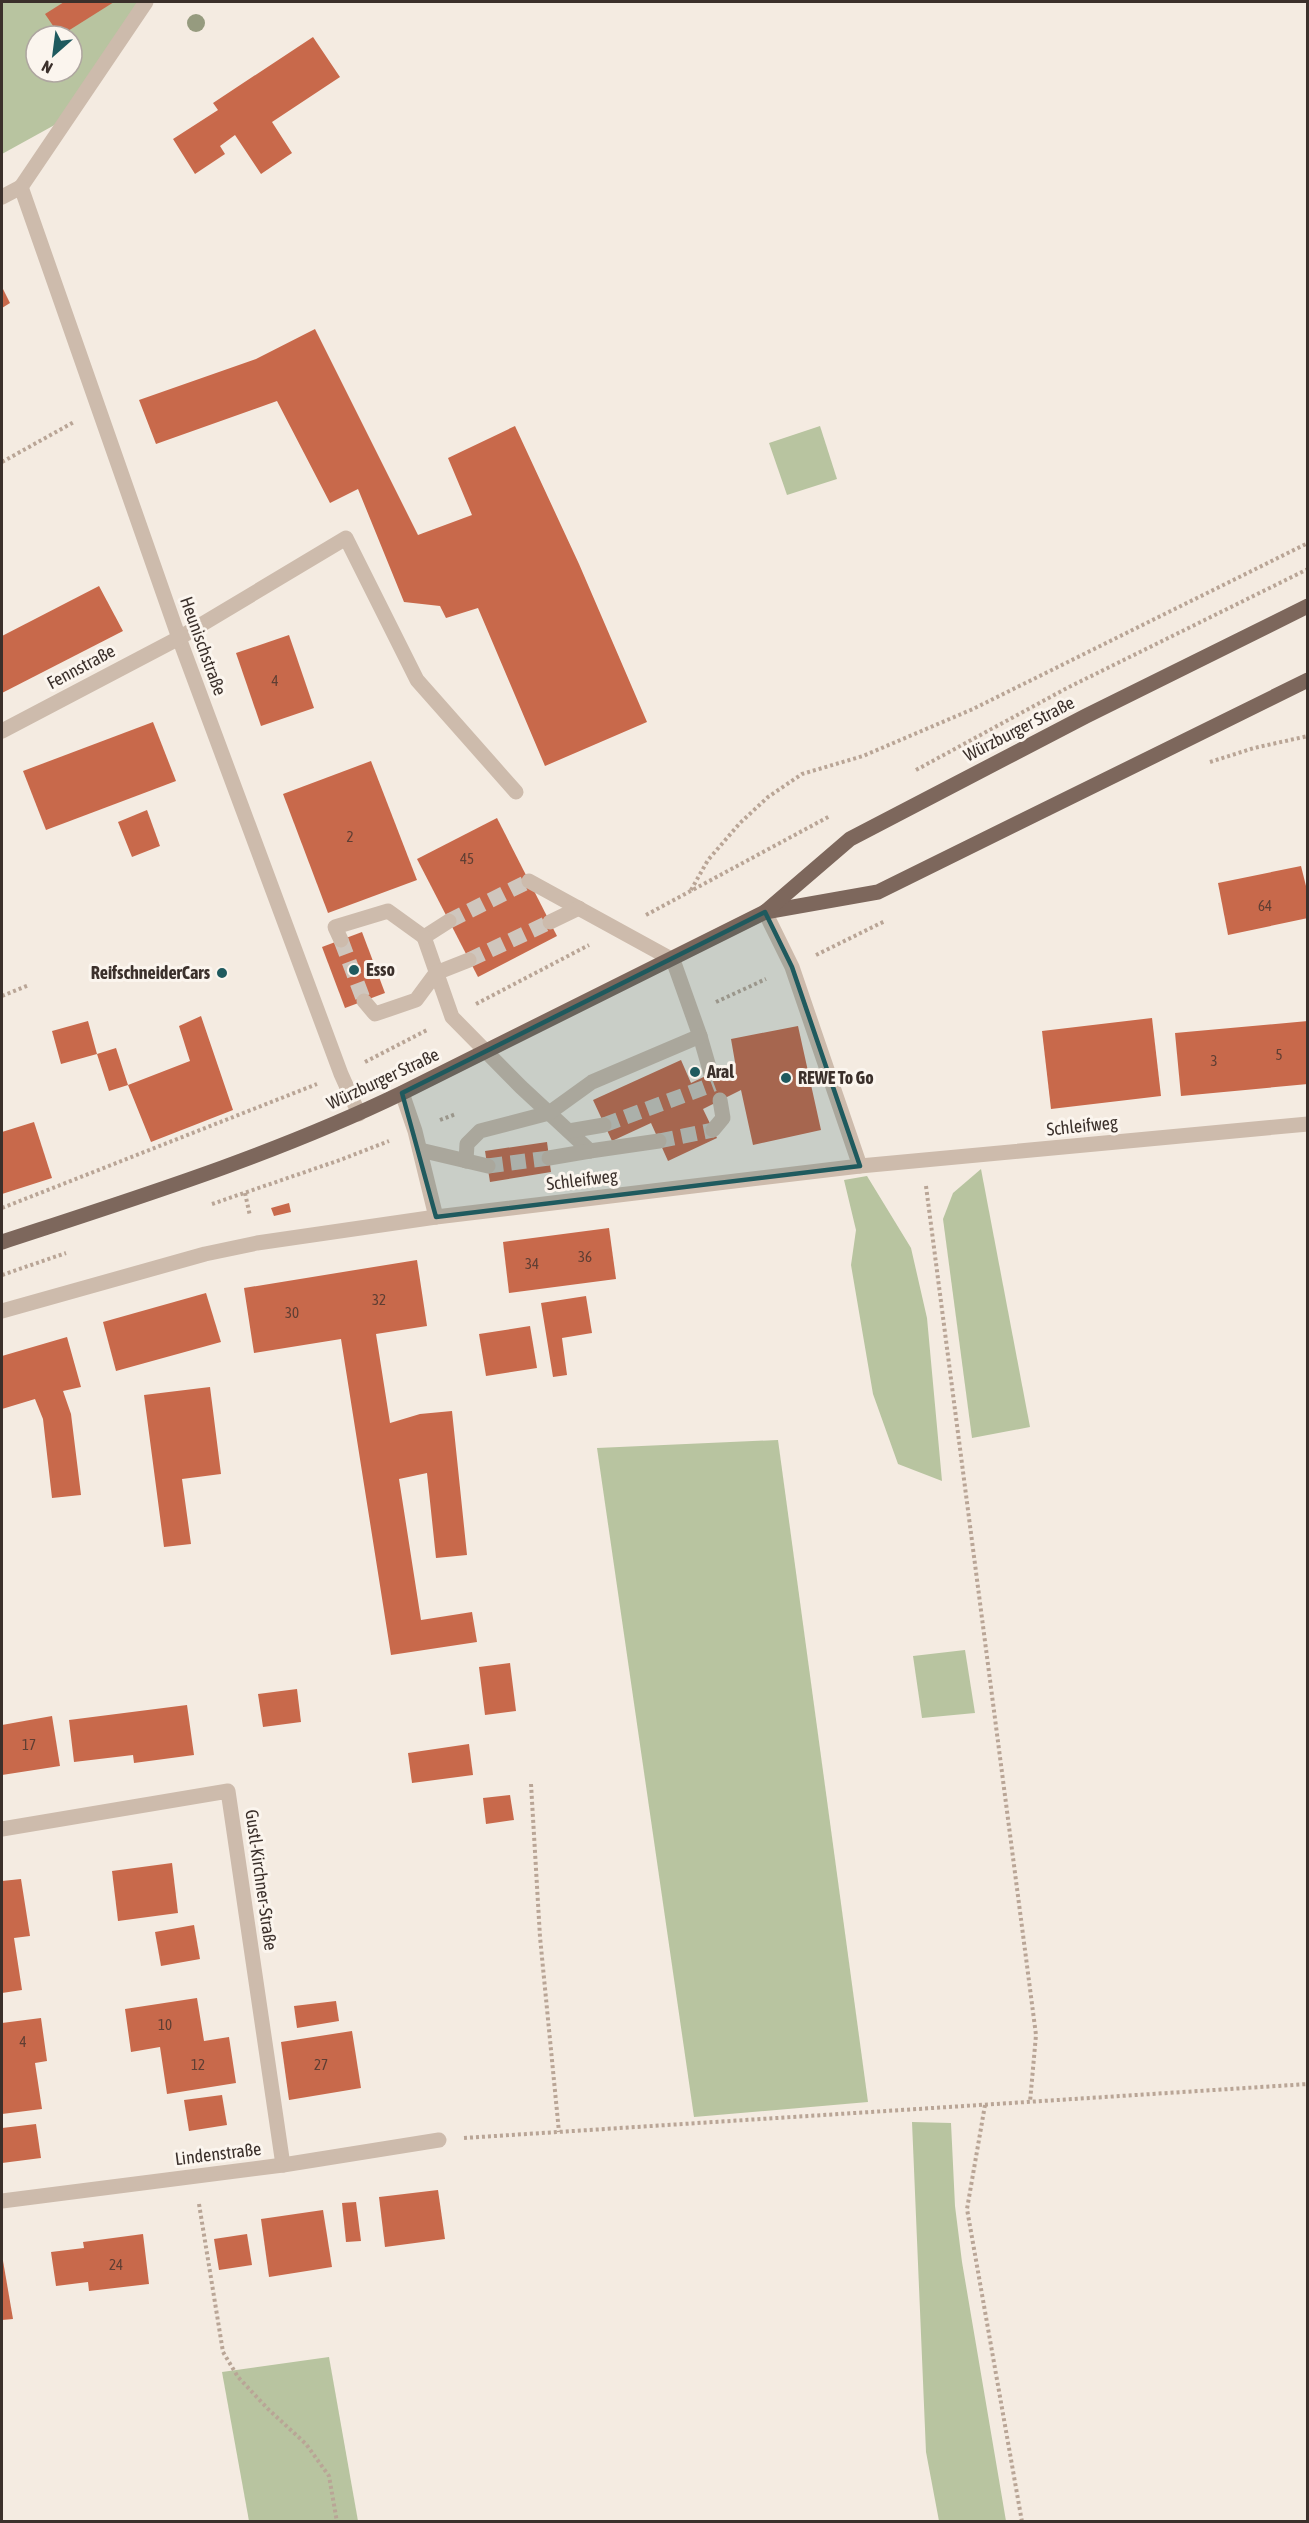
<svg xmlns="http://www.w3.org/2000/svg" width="1309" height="2523" font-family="'Asap Condensed',sans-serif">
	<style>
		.green { fill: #b8c4a0; fill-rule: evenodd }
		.building { fill: #c8694b }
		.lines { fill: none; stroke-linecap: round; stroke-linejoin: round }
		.minor-tunnel { stroke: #cfc6bd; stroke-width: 15; stroke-dasharray: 15 8; stroke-linecap: butt }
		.path { stroke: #b9a596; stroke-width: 4; stroke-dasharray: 3 3; stroke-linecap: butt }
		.minor { stroke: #cdbbac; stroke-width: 15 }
		.major { stroke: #7d675c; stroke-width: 15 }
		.tree { fill: #969b7f }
		.marked { fill: #1f5a5e; fill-opacity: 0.2; stroke: #1f5a5e; stroke-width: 4.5; stroke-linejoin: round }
		.poi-dot { fill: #1f5a5e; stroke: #fbf5ee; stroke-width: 2 }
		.labels { text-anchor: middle; stroke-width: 6; stroke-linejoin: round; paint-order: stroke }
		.number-label { font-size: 15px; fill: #5e3e33 }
		.street-label { font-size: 18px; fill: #3b302b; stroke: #fbf5ee }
		.poi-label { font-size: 18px; font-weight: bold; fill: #3b302b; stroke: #fbf5ee; text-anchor: start }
	</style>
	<rect width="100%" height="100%" fill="#f4ebe1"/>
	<g class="green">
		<path d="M2 2H144L60 122 2 154ZM36 36H72V72H36Z"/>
		<path d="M820 426 837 479 787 495 769 443Z"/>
		<path d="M981 1169 1030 1427 972 1438 943 1219 953 1193Z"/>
		<path d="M867 1176 911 1248 927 1318 942 1481 898 1464 873 1394 851 1265 856 1230 844 1180Z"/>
		<path d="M778 1440 868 2102 694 2117 597 1448Z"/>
		<path d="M965 1650 975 1713 922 1718 913 1656Z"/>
		<path d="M912 2122 951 2123 955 2206 962 2262 1006 2521H939L926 2452Z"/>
		<path d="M329 2357 358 2521H249L222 2372Z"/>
	</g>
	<g class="building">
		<path d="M64 2H114L60 36 45 14Z"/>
		<path d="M313 37 340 77 272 122 292 153 261 174 235 135 220 146 225 154 195 174 173 139 218 110 213 103Z"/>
		<path d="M2 287 10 303 2 308Z"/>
		<path d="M315 329 418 535 472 515 448 458 515 426 579 564 647 722 545 766 478 608 446 618 440 606 404 602 358 489 330 503 277 401 156 444 139 400 256 359Z"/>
		<path d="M99 586 123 631 2 693V636Z"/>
		<path d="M289 635 314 708 261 726 236 653Z"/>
		<path d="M153 722 176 781 46 830 23 771Z"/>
		<path d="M371 761 417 880 328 913 283 794Z"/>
		<path d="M147 810 160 846 132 857 118 822Z"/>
		<path d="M497 818 557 936 478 977 417 859Z"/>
		<path d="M1301 866 1308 894V918L1228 935 1218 883Z"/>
		<path d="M362 932 385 993 345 1008 322 947Z"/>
		<path d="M201 1016 233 1110 151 1142 128 1085 109 1091 97 1054 116 1048 128 1085 190 1061 179 1026Z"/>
		<path d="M1152 1018 1161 1096 1051 1109 1042 1031Z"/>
		<path d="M88 1021 97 1054 61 1064 52 1031Z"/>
		<path d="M1308 1021V1084L1181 1096 1175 1033Z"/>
		<path d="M798 1026 821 1130 753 1145 741 1090 703 1109 717 1138 668 1161 651 1123 612 1141 593 1100 681 1060 691 1083 735 1062 731 1039Z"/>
		<path d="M34 1122 52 1178 2 1194V1132Z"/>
		<path d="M547 1142 551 1172 490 1182 485 1151Z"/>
		<path d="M289 1203 291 1212 274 1216 271 1208Z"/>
		<path d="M609 1228 616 1279 509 1293 503 1242Z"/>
		<path d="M417 1260 427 1326 376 1334 390 1423 420 1414 452 1411 467 1555 436 1558 427 1473 399 1479 421 1620 472 1612 477 1642 391 1655 341 1339 254 1353 244 1288Z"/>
		<path d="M206 1293 221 1342 116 1371 103 1322Z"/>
		<path d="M586 1296 592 1333 562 1338 567 1375 553 1377 541 1303Z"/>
		<path d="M530 1326 537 1368 486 1376 479 1334Z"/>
		<path d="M67 1337 81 1387 63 1391 71 1414 81 1495 52 1498 43 1419 35 1399 2 1409V1356Z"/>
		<path d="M210 1387 221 1474 182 1479 191 1544 164 1547 144 1395Z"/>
		<path d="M510 1663 516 1711 485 1715 479 1667Z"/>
		<path d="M297 1689 301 1722 263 1727 258 1694Z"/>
		<path d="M187 1705 194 1755 134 1763 133 1755 74 1762 69 1720Z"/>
		<path d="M52 1716 60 1766 2 1775V1725Z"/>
		<path d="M469 1744 473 1775 412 1783 408 1753Z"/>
		<path d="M510 1795 514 1820 486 1824 483 1798Z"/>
		<path d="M172 1863 178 1913 118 1921 112 1871Z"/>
		<path d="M21 1879 30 1936 14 1938 22 1990 2 1993V1881Z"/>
		<path d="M194 1925 200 1959 161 1966 155 1932Z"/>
		<path d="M197 1998 204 2041 229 2037 236 2083 167 2094 160 2047 131 2052 125 2009Z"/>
		<path d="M336 2001 339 2021 297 2028 294 2006Z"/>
		<path d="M41 2018 47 2061 35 2063 42 2109 2 2114V2023Z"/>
		<path d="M352 2031 361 2088 289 2100 281 2042Z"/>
		<path d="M222 2095 227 2125 189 2131 184 2100Z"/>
		<path d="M36 2124 41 2158 2 2163V2128Z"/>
		<path d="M438 2190 445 2239 385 2247 379 2197Z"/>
		<path d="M356 2202 361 2241 346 2242 342 2203Z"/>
		<path d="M323 2210 332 2267 269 2277 261 2219Z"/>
		<path d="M143 2234 149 2284 89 2291 88 2282 56 2286 51 2252 84 2248 83 2242Z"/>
		<path d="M247 2234 252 2265 219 2270 214 2239Z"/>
		<path d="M2 2255 13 2319 2 2320Z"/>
	</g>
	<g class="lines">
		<g class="minor-tunnel">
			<path d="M449 921 529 881"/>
			<path d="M341 940 364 1001"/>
			<path d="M469 960 550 922"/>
			<path d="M604 1125 714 1084"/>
			<path d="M659 1141 713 1130"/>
			<path d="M488 1166 549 1158"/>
		</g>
		<g class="path">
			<path d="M2 462 74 422"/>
			<path d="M1210 762 1254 748 1308 736"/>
			<path d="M916 770 1067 688 1308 569"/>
			<path d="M691 890 708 860 740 823 768 797 802 774 863 756 973 709 1308 543"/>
			<path d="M646 915 830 816"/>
			<path d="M816 955 885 921"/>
			<path d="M2 996 29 985"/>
			<path d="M716 1002 766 979"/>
			<path d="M476 1004 589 945"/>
			<path d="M365 1062 427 1030"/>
			<path d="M440 1120 456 1114"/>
			<path d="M926 1186 1036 2035 1030 2102"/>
			<path d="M245 1193 250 1216"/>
			<path d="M212 1204 340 1160 389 1141"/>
			<path d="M2 1208 317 1084"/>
			<path d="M2 1275 66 1253"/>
			<path d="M531 1784 540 1937 559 2132"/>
			<path d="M985 2105 967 2209 1022 2522"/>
			<path d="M464 2138 1308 2084"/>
			<path d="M199 2204 223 2352 238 2377 268 2409 306 2444 329 2476 337 2522"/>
		</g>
		<g class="minor">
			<path d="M21 187 179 638 341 1074 359 1114"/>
			<path d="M21 187 146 2"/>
			<path d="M2 197 21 187"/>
			<path d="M2 731 179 638 346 538 417 680 516 792"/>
			<path d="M529 881 673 960 700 1036 711 1074"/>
			<path d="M765 912 792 967 860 1166"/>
			<path d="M449 921 424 937 452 1017 521 1087 590 1151 659 1141"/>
			<path d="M550 922 579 908"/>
			<path d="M341 940 335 927 388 911 424 937"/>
			<path d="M364 1001 375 1014 416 1000 436 973 469 960"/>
			<path d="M402 1093 415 1131 436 1217"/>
			<path d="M713 1130 723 1118 720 1100"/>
			<path d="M569 1131 604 1125"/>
			<path d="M420 1150 488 1166"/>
			<path d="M549 1158 590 1151"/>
			<path d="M466 1161 467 1144 480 1131 549 1113 592 1082 700 1036"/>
			<path d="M2 1311 205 1254 257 1243 436 1217 860 1166 1308 1124"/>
			<path d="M2 1829 228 1791 283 2165"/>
			<path d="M2 2201 283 2165 439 2140"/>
		</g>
		<g class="major">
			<path d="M765 912 878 892 1308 680"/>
			<path d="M2 1242C136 1198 274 1155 402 1093L765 912 850 839 1086 716 1308 606"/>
		</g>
	</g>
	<circle class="tree" cx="196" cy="23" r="9"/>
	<path class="marked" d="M765 912 792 967 860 1166 436 1217 402 1093Z"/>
	<g class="poi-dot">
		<circle cx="354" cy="970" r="6"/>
		<circle cx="222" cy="973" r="6"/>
		<circle cx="695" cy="1072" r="6"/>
		<circle cx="786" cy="1078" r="6"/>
	</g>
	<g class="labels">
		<g class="number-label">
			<text x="275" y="686">4</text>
			<text x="350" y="842">2</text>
			<text x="467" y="864">45</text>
			<text x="1265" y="911">64</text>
			<text x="1279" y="1060">5</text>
			<text x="1214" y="1066">3</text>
			<text x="585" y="1262">36</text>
			<text x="532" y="1269">34</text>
			<text x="379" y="1305">32</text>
			<text x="292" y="1318">30</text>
			<text x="29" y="1750">17</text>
			<text x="165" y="2030">10</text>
			<text x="23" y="2047">4</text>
			<text x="198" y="2070">12</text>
			<text x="321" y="2070">27</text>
			<text x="116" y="2270">24</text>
		</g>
		<g class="street-label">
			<text transform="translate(203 646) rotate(70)" y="6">Heunischstraße</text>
			<text transform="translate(81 667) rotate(-28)" y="6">Fennstraße</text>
			<text transform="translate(1019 729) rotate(-27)" y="6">Würzburger Straße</text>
			<text transform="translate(383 1079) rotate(-25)" y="6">Würzburger Straße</text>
			<text transform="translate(1082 1126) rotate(-6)" y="6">Schleifweg</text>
			<text transform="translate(582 1180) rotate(-7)" y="6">Schleifweg</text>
			<text transform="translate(261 1880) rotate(82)" y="6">Gustl-Kirchner-Straße</text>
			<text transform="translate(218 2154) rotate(-7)" y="6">Lindenstraße</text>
		</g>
		<g class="poi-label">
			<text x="366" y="976">Esso</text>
			<text x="210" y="979" text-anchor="end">ReifschneiderCars</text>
			<text x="707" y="1078">Aral</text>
			<text x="798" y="1084">REWE To Go</text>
		</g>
	</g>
	<rect width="1309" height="2523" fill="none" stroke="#3b302b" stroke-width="6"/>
	<g transform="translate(54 54) rotate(208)"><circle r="28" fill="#fbf5ee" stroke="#aea6a0" stroke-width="1.5"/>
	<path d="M0-4.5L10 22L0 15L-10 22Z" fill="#1f5a5e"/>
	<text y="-9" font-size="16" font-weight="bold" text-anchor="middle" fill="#3b302b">N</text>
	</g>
</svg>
